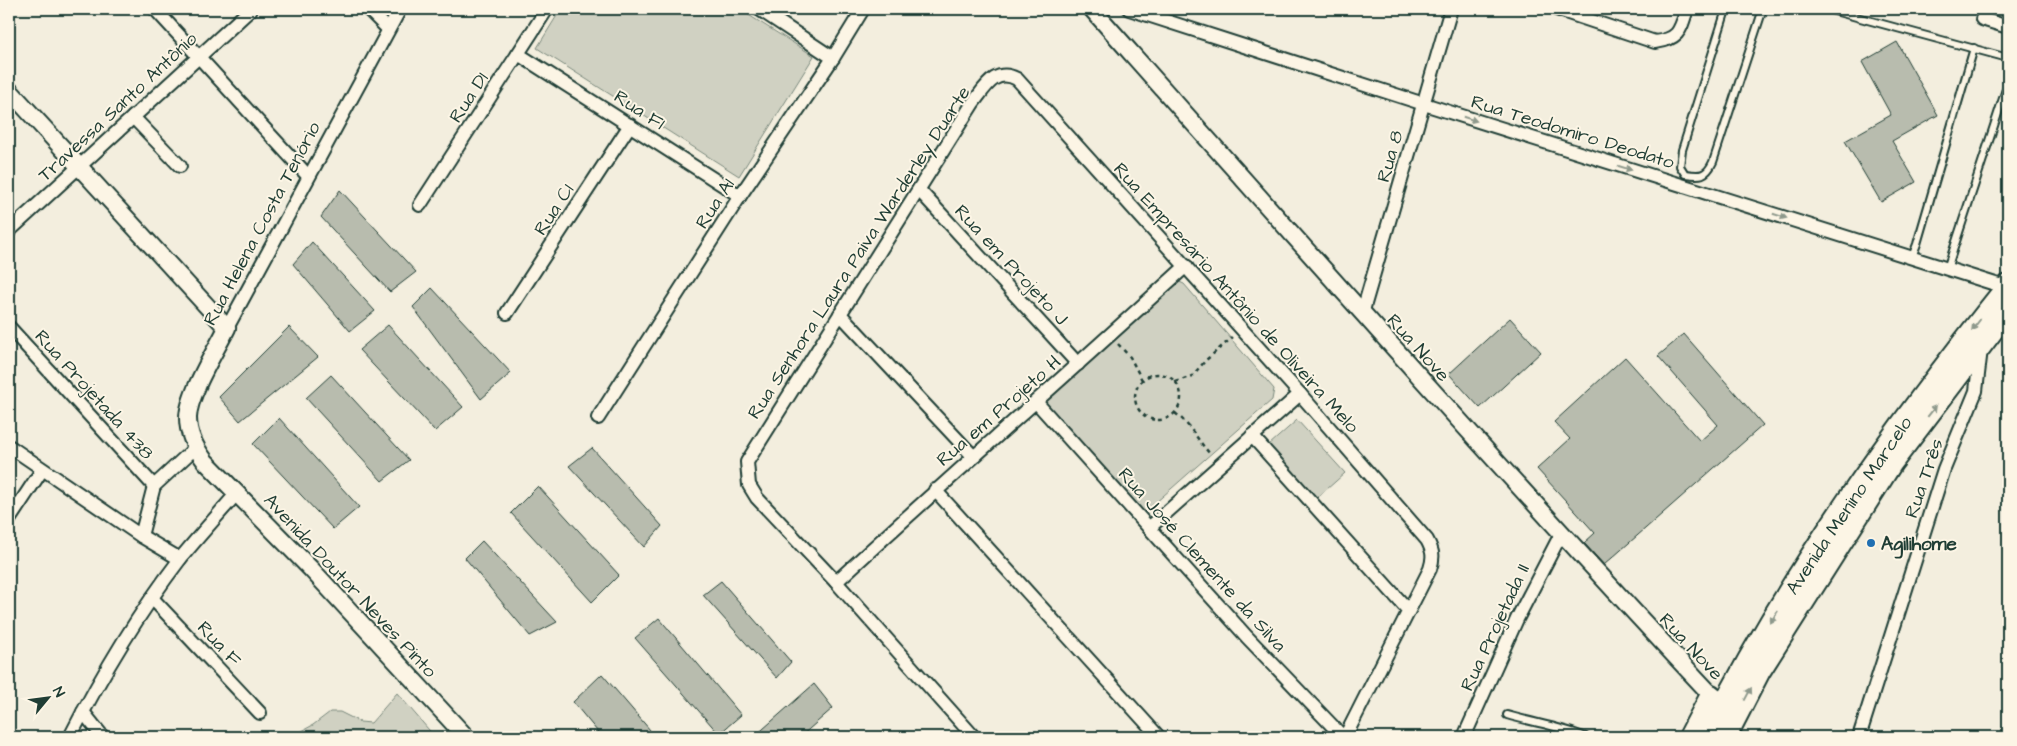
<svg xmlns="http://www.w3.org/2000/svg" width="2017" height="746" font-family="'Architects Daughter',sans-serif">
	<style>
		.green { fill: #d0d1c2; stroke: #78877b }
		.building { fill: #b8bcae; stroke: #1f3d34 }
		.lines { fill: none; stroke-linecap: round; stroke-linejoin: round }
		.service-casing { stroke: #1f3d34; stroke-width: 10 }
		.minor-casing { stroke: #1f3d34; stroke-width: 16 }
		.tertiary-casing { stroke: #1f3d34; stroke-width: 20 }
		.primary-casing { stroke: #1f3d34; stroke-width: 24 }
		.path { stroke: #1f3d34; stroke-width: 2.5; stroke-dasharray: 4 4; stroke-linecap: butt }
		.service { stroke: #fcf5e5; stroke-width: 6 }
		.minor { stroke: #fcf5e5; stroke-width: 12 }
		.tertiary { stroke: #fcf5e5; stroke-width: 16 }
		.primary { stroke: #fcf5e5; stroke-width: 20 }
		.oneway { fill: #8e998c }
		.poi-dot { fill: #1f6fb2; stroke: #fcf5e5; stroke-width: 2 }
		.labels { text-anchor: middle; stroke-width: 4; stroke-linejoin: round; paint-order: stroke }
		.street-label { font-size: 19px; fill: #1f3d34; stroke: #fcf5e5 }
		.poi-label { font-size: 19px; font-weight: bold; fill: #1f3d34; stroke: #fcf5e5; text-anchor: start }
	</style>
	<rect width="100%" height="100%" fill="#f3eede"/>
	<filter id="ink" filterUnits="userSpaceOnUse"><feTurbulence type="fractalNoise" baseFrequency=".02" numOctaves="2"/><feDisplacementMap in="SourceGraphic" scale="10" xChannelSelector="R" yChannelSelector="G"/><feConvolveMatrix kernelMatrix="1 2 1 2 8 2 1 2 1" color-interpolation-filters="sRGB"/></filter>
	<g filter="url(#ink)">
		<g class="green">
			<path d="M561 9H739L814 56 739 176 537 48Z"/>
			<path d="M1175 280 1184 284 1274 389 1272 400 1146 511 1133 509 1042 409 1043 394Z"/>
			<path d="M1297 420 1345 473 1317 498 1269 445Z"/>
			<path d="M397 693 435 737H291L313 725 330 712H340L360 722 371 723Z"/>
		</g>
		<g class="building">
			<path d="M1897 42 1938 115 1892 141 1916 182 1881 202 1845 141 1891 115 1862 62Z"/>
			<path d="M340 190 416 272 390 292 321 217Z"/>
			<path d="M312 242 375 311 350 331 293 264Z"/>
			<path d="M432 288 511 373 481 399 413 307Z"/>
			<path d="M1510 318 1541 352 1480 408 1449 374Z"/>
			<path d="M388 325 463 407 435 431 359 350Z"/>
			<path d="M289 327 318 357 240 421 219 397Z"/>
			<path d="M1684 334 1763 425 1604 565 1584 543 1595 533 1537 469 1570 439 1554 422 1625 357 1700 441 1718 425 1658 356Z"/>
			<path d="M331 375 409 460 382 481 306 398Z"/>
			<path d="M279 418 359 507 333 529 253 444Z"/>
			<path d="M592 448 662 526 644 547 569 466Z"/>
			<path d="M538 486 619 575 592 602 511 513Z"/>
			<path d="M482 541 557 622 530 636 465 558Z"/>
			<path d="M721 581 791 662 777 678 703 595Z"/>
			<path d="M659 618 741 715 719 734 635 638Z"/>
			<path d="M602 674 656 737H602L573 702Z"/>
			<path d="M814 684 833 708 800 737H754Z"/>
		</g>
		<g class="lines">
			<defs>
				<g id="service">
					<path d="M1827 9 2008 58"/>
					<path d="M1725 13 1682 150 1680 166 1685 174C1700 176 1706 177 1713 162L1763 9"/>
					<path d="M1912 257 1917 244 1974 48"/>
					<path d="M1947 269 2008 83"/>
					<path d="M1507 715C1534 723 1560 726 1586 737"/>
				</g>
				<g id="minor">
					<path d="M155 9 308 176"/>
					<path d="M368 9 388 29"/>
					<path d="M759 9 833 58"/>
					<path d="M1129 9 1424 104 2008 288"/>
					<path d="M1556 9 1655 42C1679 39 1680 31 1687 9"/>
					<path d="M1982 19 2008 27"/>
					<path d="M518 54 740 196"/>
					<path d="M133 117 180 166"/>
					<path d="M919 190 1078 364"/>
					<path d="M420 205 547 9"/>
					<path d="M9 231 251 9"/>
					<path d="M507 313 630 125"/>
					<path d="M840 314 973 456"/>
					<path d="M1362 314 1451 9"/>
					<path d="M9 327 154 486"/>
					<path d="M227 328 400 9"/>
					<path d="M1037 403 1247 637 1343 737"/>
					<path d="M598 418 740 196 833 58 863 9"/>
					<path d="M1252 436 1408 610"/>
					<path d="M9 446 141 536 180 559"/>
					<path d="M935 490 1159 737"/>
					<path d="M9 520 42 470"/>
					<path d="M1149 528 1300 394"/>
					<path d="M141 536 154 486 195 448"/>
					<path d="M836 582C952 475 1070 372 1186 266"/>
					<path d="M152 598 260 713"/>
					<path d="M83 712 103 737"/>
					<path d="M70 737C101 676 138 614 180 559 198 537 218 515 237 493"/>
					<path d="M974 737 836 582 757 498 749 485 747 462 973 103C985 88 995 67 1017 79L1300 394 1427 540C1433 551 1434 557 1430 569L1345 737"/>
					<path d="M1464 737 1517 619 1561 534"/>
					<path d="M1859 737 1944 469 1976 391 1981 349"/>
				</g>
				<g id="tertiary">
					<path d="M1092 9C1299 242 1506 476 1719 703"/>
					<path d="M9 90 227 328C216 350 188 395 188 418 188 434 196 449 205 461L311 569 466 737"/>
				</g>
				<g id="primary">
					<path d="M1689 737 1711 695"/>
					<path d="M1707 737C1788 575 1895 426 2008 285"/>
					<path d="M1726 737 1760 671 1892 463 2008 311"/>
				</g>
			</defs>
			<use href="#service" class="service-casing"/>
			<use href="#minor" class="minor-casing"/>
			<use href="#tertiary" class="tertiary-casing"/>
			<use href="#primary" class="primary-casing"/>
			<g class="path">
				<path d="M1118 344 1130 357 1142 380"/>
				<circle cx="1158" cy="397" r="23"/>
				<path d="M1175 382 1192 376 1206 360 1233 337"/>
				<path d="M1175 413C1189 423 1198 441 1211 455"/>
			</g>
			<use href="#service" class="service"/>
			<use href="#minor" class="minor"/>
			<use href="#tertiary" class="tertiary"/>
			<use href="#primary" class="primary"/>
		</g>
		<defs><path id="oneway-solid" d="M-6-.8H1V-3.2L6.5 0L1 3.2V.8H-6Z" transform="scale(1.25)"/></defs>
		<g class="oneway">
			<use href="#oneway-solid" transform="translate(1470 119) rotate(17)"/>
			<use href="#oneway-solid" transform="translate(1625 168) rotate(17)"/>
			<use href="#oneway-solid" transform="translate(1780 216) rotate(17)"/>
			<use href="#oneway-solid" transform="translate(1976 325) rotate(127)"/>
			<use href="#oneway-solid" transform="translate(1932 411) rotate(-52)"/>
			<use href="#oneway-solid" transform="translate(1774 617) rotate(122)"/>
			<use href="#oneway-solid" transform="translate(1748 694) rotate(-62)"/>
		</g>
	</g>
	<circle class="poi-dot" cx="1871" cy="543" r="5"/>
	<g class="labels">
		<g class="street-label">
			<text transform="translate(468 97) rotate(-57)" y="7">Rua D1</text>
			<text transform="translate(117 106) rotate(-43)" y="7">Travessa Santo Antônio</text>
			<text transform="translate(640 109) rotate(33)" y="7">Rua F1</text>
			<text transform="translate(1573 131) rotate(17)" y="7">Rua Teodomiro Deodato</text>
			<text transform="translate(1389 156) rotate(-74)" y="7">Rua 8</text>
			<text transform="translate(714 203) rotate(-57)" y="7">Rua A1</text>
			<text transform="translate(553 209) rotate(-57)" y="7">Rua C1</text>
			<text transform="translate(261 223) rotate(-62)" y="7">Rua Helena Costa Tenório</text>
			<text transform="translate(858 252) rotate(-57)" y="7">Rua Senhora Laura Paiva Warderley Duarte</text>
			<text transform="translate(1012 264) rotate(47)" y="7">Rua em Projeto J</text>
			<text transform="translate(1237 297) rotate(48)" y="7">Rua Empresário Antônio de Oliveira Melo</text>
			<text transform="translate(1419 347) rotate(48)" y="7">Rua Nove</text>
			<text transform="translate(95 394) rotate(48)" y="7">Rua Projetada 438</text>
			<text transform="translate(998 410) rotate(-41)" y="7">Rua em Projeto H</text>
			<text transform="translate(1923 478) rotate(-71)" y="7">Rua Três</text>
			<text transform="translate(1848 505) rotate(-56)" y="7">Avenida Menino Marcelo</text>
			<text transform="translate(1203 559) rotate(48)" y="7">Rua José Clemente da Silva</text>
			<text transform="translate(351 585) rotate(47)" y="7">Avenida Doutor Neves Pinto</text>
			<text transform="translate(1494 627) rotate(-65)" y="7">Rua Projetada II</text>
			<text transform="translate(220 643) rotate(47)" y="7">Rua F</text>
			<text transform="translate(1692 646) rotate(47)" y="7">Rua Nove</text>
		</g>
		<g class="poi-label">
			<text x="1881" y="550">Agilihome</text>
		</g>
	</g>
	<rect width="2017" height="746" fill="none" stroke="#fcf5e5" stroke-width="30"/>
	<rect x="15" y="15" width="1987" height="716" fill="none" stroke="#1f3d34" stroke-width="2" filter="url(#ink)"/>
	<g transform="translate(48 698) rotate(61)" stroke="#fcf5e5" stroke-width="4" paint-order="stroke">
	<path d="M0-4L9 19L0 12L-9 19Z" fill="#1f3d34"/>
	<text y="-8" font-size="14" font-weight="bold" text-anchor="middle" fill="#1f3d34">N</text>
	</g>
</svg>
